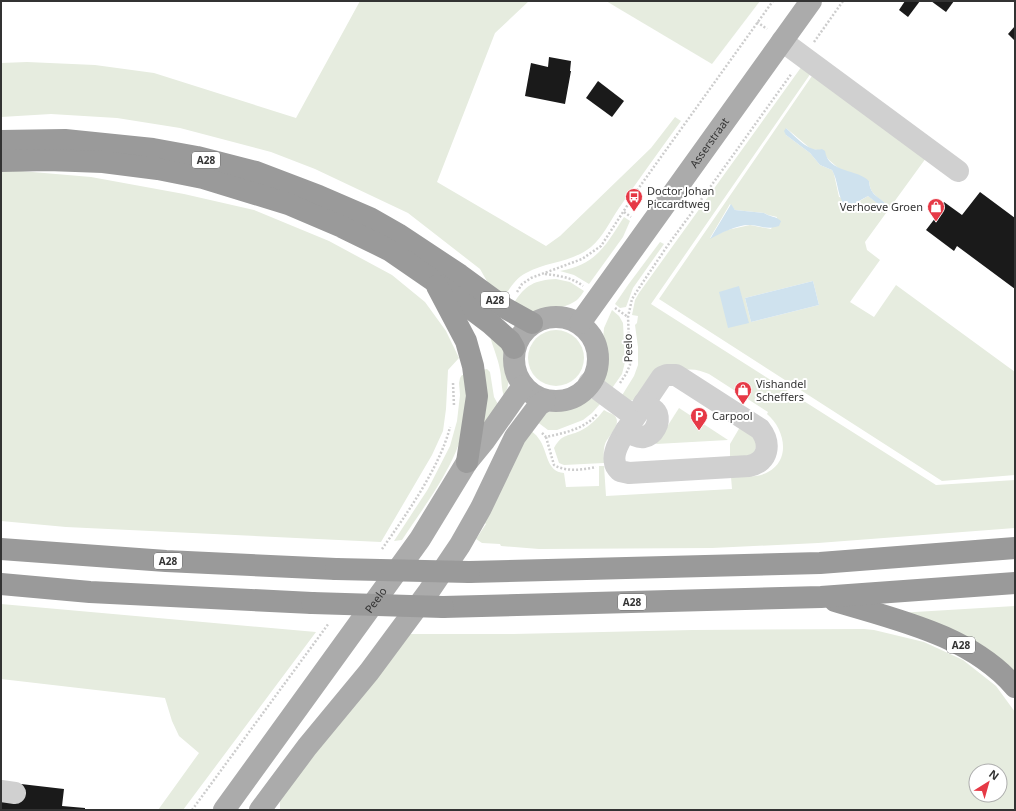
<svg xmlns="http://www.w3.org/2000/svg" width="1016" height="811" font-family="'Noto Sans',sans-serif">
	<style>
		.green { fill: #e6ecdf; fill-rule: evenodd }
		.water { fill: #cfe2ee }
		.building { fill: #1a1a1a }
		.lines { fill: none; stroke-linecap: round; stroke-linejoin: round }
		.path { stroke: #cdcdcd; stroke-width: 2.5; stroke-dasharray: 2 2; stroke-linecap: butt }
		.minor { stroke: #d0d0d0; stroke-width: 22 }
		.major { stroke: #ababab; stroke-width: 22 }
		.highway { stroke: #9a9a9a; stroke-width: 22 }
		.highway-bridge { stroke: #9a9a9a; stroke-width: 22 }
		.labels { text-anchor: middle; stroke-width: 4; stroke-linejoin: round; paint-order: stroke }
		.shield { fill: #fff; stroke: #707070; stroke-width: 1 }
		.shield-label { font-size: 10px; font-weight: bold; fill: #333 }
		.street-label { font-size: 11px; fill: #333; stroke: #fff }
		.poi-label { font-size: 11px; fill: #333; stroke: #fff; text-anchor: start }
	</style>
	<rect width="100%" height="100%" fill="#fff"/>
	<g class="green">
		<path d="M360 1H529L495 33 437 182 546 246 560 236 651 148 675 117 681 121C660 150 639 179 619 208 610 221 603 237 591 247 569 264 547 261 526 273 517 277 511 287 505 295L488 283 480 269 408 213 315 169 271 152 180 128 117 118 51 114 1 117V63L27 62 95 65 154 73 296 118Z"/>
		<path d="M606 1H760L712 64Z"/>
		<path d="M802 66 811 73 651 304 936 485 1015 480V528L818 543 712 548 539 549 501 546 500 544 482 543 476 539 486 524 482 521 527 428C531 431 536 434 539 439 548 451 546 472 564 473L566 487 599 486V466H604L606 496 732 489 731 477C743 476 758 478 768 472 792 459 784 428 767 414L768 412 709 374C699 370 691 368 682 371L633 400 630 401 621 397 634 376 638 365V347L635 325 637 323 638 316 632 315 635 300 639 293Z"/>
		<path d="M814 73 926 158 865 242 867 250 880 260 850 302 874 317 896 285 1015 372V475L942 481 659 299ZM786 128 811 149 818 150 825 155 829 160 837 167 843 171 869 181C870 193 875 195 885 203L882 206 868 196 858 202 839 197 834 174 832 170 820 165 810 153 786 135ZM730 204 735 210 764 213 768 215 777 217 771 229 750 225 727 230 710 238ZM813 281 819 305 751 322 745 298Z"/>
		<path d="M9 170 91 177 184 194 254 210 329 241 392 275 425 302 446 331 459 358 448 370 446 409 443 431 432 455 381 542 66 527 1 521V172Z"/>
		<path d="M624 217 630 221 623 237 589 284 574 275 560 271C596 265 606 245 624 217Z"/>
		<path d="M660 242 664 244 633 288 626 307 620 308 615 304 628 285Z"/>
		<path d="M556 279 570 282 584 291C582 294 580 297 578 299 568 308 542 313 529 311 524 310 519 306 514 303 525 285 535 280 556 279Z"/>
		<path d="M612 310 619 316 623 323 625 362 622 374 610 391 602 379 605 366V352L603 339 604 328Z"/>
		<circle cx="556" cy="358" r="28"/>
		<path d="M490 336 506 351C508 368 512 382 504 396 501 388 502 379 500 370 498 358 493 348 490 336Z"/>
		<path d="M487 369 490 372 494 397 500 408 480 437 482 370Z"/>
		<path d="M462 375H464C465 384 467 393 467 402 467 453 428 500 402 540L394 541 428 489 450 446 457 421 460 395 459 383 460 378Z"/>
		<path d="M589 399H593L600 404 592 413 583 420 557 430H548L536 421 548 412 569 409Z"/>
		<path d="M679 408 728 440 656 444Z"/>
		<path d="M604 410C608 413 612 413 615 416 622 425 608 436 605 444 603 450 604 457 604 463L564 465 559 463 554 448C562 434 566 437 580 431 590 426 597 419 604 410Z"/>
		<path d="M740 427 757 437 755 455 730 458V444Z"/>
		<path d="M1 604 316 632 183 810H158L199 753 179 736 172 721 165 698 1 679Z"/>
		<path d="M1015 606V674L898 613Z"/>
		<path d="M864 629 874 630 924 642 963 660 996 686 1015 712V810H280V797L405 634H513L693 630ZM976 771H1000V795H976Z"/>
	</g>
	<g class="water">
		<path d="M786 128C795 136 809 153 822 149L825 151C828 173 858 169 869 181 870 194 876 195 885 203L882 207 868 196 850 206 843 203C837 193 838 180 832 170L820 165 810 153 786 135 784 131Z"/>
		<path d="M731 204 735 210 764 213C770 217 776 216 781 221L779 226C767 230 762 226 751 225 738 224 721 233 710 239Z"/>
		<path d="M813 281 819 305 751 322 745 298Z"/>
		<path d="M739 286 749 323 728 328 719 292Z"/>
	</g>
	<g class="building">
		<path d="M905 1H920L908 17 899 10Z"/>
		<path d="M931 1H954L946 12Z"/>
		<path d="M1015 26V41L1008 34Z"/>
		<path d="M549 57 571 61 570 71H571L565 104 525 96 531 63 548 67Z"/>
		<path d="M598 81 624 101 612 117 586 98Z"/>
		<path d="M980 192 1015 218V289L957 246 954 251 926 230 936 217 934 215 944 202 962 215Z"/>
		<path d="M21 784 64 789 62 806 85 808V810H1V798L19 800Z"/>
	</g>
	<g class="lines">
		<g class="path">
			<path d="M757 22 767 29"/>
			<path d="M814 42 843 1"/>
			<path d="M624 212 631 217"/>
			<path d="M545 274C560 276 571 277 583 286"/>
			<path d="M517 292 522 284 531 278 582 259 601 246 638 189 773 1"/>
			<path d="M615 308 628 317"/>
			<path d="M453 383 454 406"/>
			<path d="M620 383 626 374 630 365 628 317 632 299 639 288 668 245 693 211 792 73"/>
			<path d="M542 433 546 437C564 433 585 429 597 414"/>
			<path d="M546 437 554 465C566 472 582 470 596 467"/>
			<path d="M382 549C406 515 440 467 450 427"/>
			<path d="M192 810 329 623"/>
		</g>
		<g class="minor">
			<path d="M782 41 958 171"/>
			<path d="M589 383 635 417C628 428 611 449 615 463 615 466 618 469 620 471L629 473 749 466C769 462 771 443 760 429L676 375H667L662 377 635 417"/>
			<path d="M626 430C632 434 637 438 644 437 654 435 660 423 657 414 655 409 648 406 644 403"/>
			<path d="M1 791 15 793"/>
		</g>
		<g class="major">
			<circle cx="556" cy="359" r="42"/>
			<path id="s1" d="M580 323 811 1"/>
			<path id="s2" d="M224 810 420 539 467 462 485 440 523 386"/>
			<path d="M260 810 307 747 369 672 429 591 460 545 481 508 515 437 539 405 545 401"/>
		</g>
		<g class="highway">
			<path d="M1 141 65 140 153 149 197 157 256 172 319 196 370 218 398 234 460 275 505 308 532 323"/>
			<path d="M1 161 48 160 103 162 158 169 203 178 288 204 342 227 389 250 434 281 491 324 510 341 514 348"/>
			<path d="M437 286 466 341 473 366 477 396 467 462"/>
			<path d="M1 549 166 561 336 569"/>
			<path d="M469 572 820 563 1015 548"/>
			<path d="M1 584 90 592 312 603"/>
			<path d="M835 601C897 620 970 635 1015 687"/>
			<path d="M443 607 821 597 1015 583"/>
		</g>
		<g class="highway-bridge">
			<path d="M336 569 469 572"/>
			<path d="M312 603 443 607"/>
		</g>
	</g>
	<defs>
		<symbol id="bus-pin" viewBox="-11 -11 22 30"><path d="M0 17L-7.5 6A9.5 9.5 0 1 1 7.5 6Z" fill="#e63946" stroke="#fff"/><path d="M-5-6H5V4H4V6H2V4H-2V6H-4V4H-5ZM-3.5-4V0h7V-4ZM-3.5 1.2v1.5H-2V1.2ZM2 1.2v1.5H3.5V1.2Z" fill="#fff"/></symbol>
		<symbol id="shop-pin" viewBox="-11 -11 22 30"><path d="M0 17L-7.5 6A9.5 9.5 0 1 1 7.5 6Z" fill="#e63946" stroke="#fff"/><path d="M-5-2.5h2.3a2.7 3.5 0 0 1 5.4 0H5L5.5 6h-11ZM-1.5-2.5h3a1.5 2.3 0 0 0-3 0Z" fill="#fff"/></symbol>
		<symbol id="parking-pin" viewBox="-11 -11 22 30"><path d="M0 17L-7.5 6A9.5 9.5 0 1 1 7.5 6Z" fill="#e63946" stroke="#fff"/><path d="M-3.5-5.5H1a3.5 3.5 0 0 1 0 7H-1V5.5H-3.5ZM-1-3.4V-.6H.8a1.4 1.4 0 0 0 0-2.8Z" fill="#fff"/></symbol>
	</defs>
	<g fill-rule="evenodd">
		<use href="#bus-pin" x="624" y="187" width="20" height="27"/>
		<use href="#shop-pin" x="926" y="197" width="20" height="27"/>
		<use href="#shop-pin" x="733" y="380" width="20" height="27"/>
		<use href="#parking-pin" x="689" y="406" width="20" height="27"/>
	</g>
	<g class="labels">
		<g class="shield">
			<rect x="192" y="152" width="28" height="16" rx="3"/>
			<rect x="481" y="292" width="28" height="16" rx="3"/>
			<rect x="154" y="553" width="28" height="16" rx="3"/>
			<rect x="618" y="594" width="28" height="16" rx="3"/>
			<rect x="947" y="637" width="28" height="16" rx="3"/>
		</g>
		<g class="shield-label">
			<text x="206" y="164">A28</text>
			<text x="495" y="304">A28</text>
			<text x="168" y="565">A28</text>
			<text x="632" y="606">A28</text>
			<text x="961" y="649">A28</text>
		</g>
		<g class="street-label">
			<text dy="4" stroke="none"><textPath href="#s1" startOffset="222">Asserstraat</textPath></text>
			<text transform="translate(628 348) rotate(-91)" y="4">Peelo</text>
			<text dy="4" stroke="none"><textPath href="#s2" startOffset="259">Peelo</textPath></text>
		</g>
		<g class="poi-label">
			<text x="647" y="195">Doctor Johan<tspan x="647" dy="13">Piccardtweg</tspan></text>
			<text x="923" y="211" text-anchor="end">Verhoeve Groen</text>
			<text x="756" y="388">Vishandel<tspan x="756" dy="13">Scheffers</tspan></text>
			<text x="712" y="420">Carpool</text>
		</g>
	</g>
	<rect width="1016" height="811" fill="none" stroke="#333333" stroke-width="4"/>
	<g transform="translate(988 783) rotate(37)"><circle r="19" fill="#ffffff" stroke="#adadad"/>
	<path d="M0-3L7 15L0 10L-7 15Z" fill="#e63946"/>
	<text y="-6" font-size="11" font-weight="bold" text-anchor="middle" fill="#333333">N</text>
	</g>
</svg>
